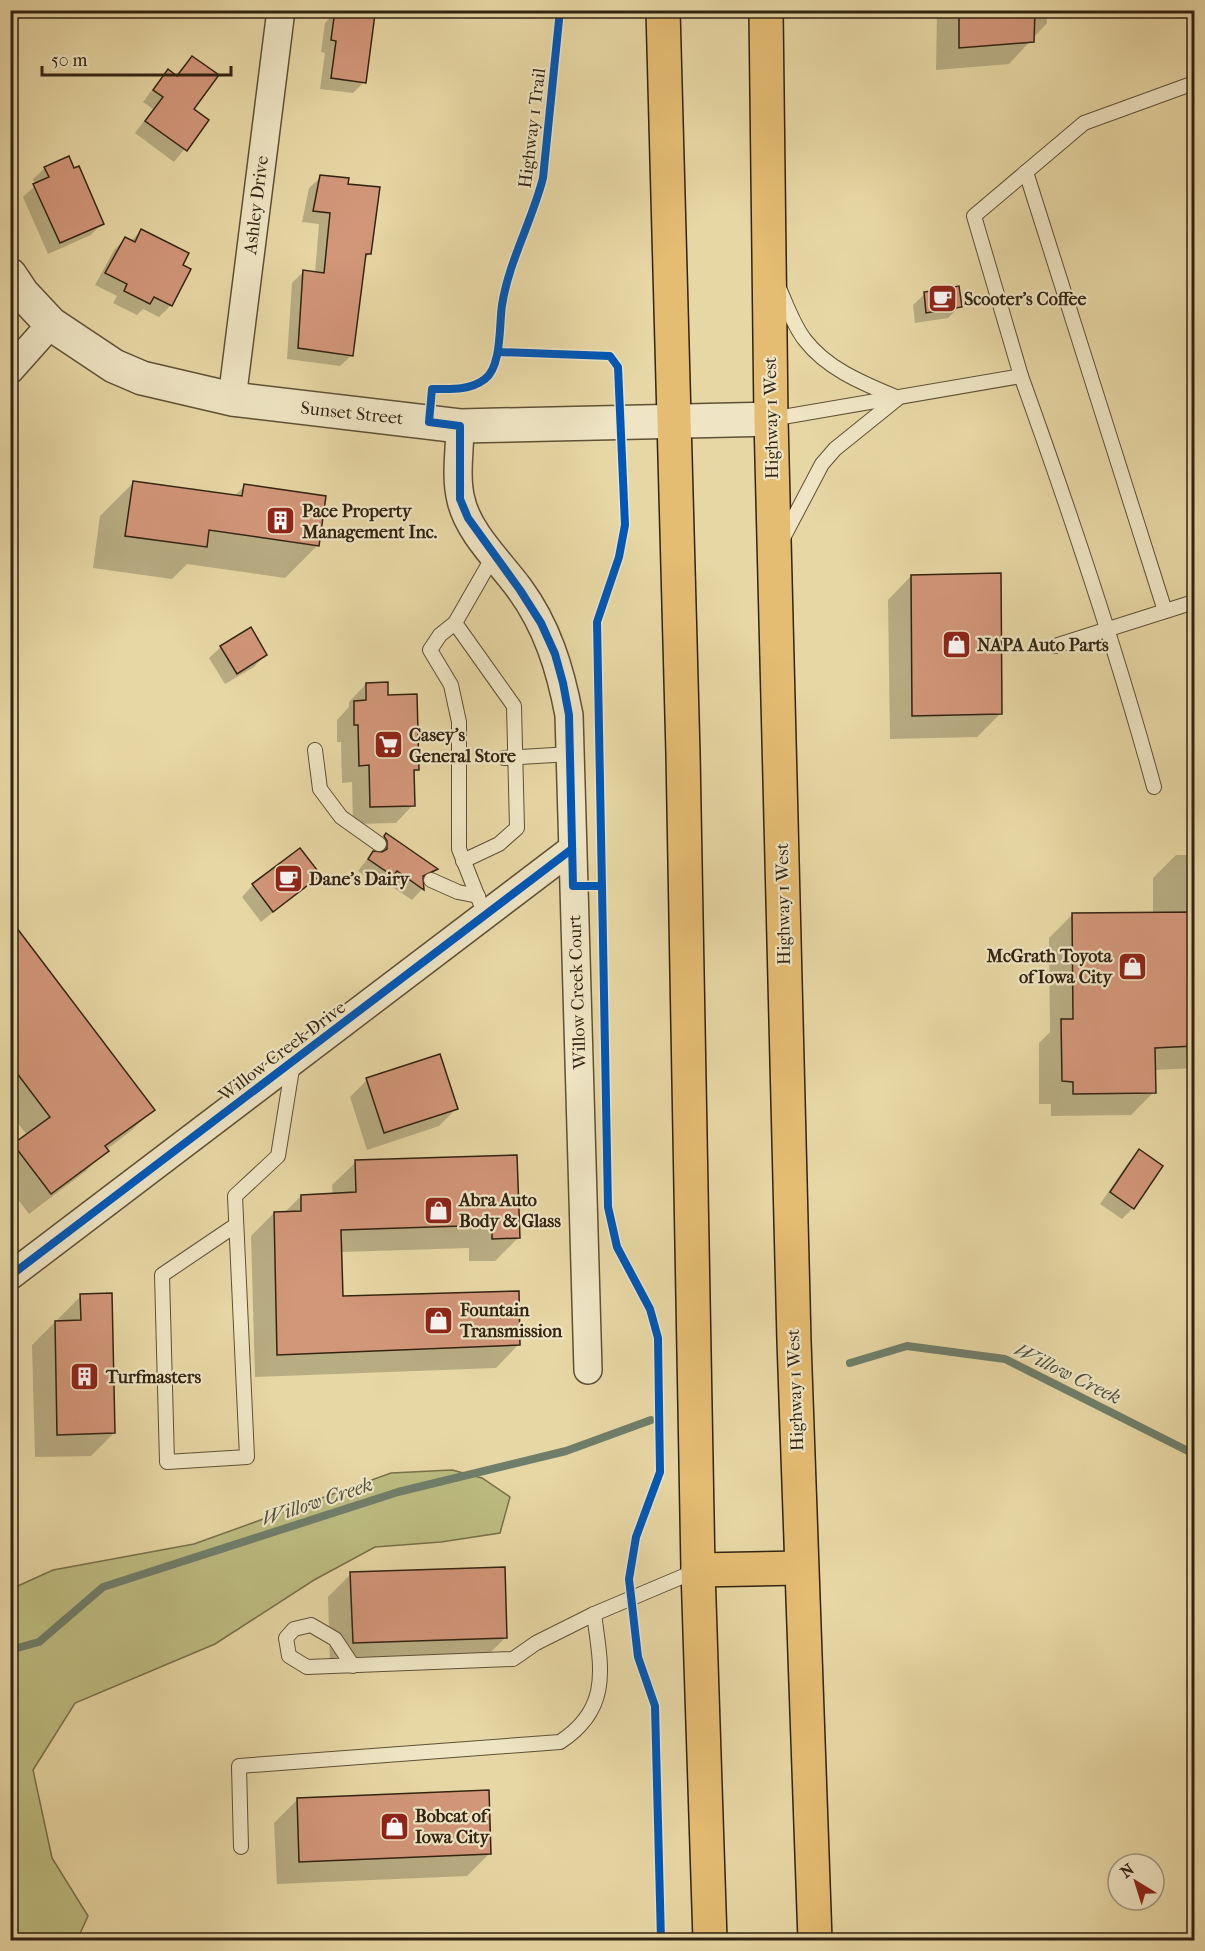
<svg xmlns="http://www.w3.org/2000/svg" width="1205" height="1951" font-family="'IM FELL French Canon',serif">
	<style>
		.green { fill: #bdbc81; stroke: #78704a; stroke-width: 1.5 }
		.shadow { fill: #0003 }
		.lines { fill: none; stroke-linecap: round; stroke-linejoin: round }
		.stream { stroke: #6f7e6a; stroke-width: 8 }
		.building { fill: #d29679; stroke: #322312; stroke-width: 1.5 }
		.service-casing { stroke: #5f5036; stroke-width: 16 }
		.minor-casing { stroke: #5f5036; stroke-width: 30 }
		.tertiary-casing { stroke: #5f5036; stroke-width: 36 }
		.primary-casing { stroke: #322312; stroke-width: 36 }
		.service { stroke: #efe5c4; stroke-width: 14 }
		.minor { stroke: #efe5c4; stroke-width: 27 }
		.tertiary { stroke: #efe5c4; stroke-width: 33 }
		.primary { stroke: #e4bc72; stroke-width: 33 }
		.cycleway-casing { stroke: #efe5c4; stroke-width: 11 }
		.cycleway { stroke: #0057b8; stroke-width: 8 }
		.labels { text-anchor: middle; stroke-width: 4.5; stroke-linejoin: round; paint-order: stroke }
		.street-label { font-size: 18px; fill: #322312; stroke: #efe5c4 }
		.poi-label { font-size: 18px; font-weight: bold; fill: #322312; stroke: #efe5c4; text-anchor: start }
		.water-label { font-size: 20px; font-style: italic; fill: #50503e; stroke: #efe5c4 }
	</style>
	<rect width="100%" height="100%" fill="#e7d7a4"/>
	<filter id="stains"><feTurbulence type="fractalNoise" baseFrequency=".00333" numOctaves="4"/><feColorMatrix values="0 0 0 0 .2 0 0 0 0 .09 0 0 0 0 .02 0 0 0 .5 -.17"/></filter>
	<radialGradient id="worn" r=".72"><stop offset=".6" stop-color="#630" stop-opacity="0"/><stop offset="1" stop-color="#630" stop-opacity=".3"/></radialGradient>
	<path class="green" d="M452 1470 482 1478 510 1497 500 1533 441 1542 375 1547 314 1580 215 1644 75 1703 33 1770 52 1858 88 1916 77 1940H11V1589L53 1570 194 1544 391 1473Z"/>
	<g class="shadow">
		<path d="M364 10H375L369 15 364 82 353 93 320 89 325 53 321 52 325 23 336 11 368 15Z"/>
		<path d="M937 10H1046L1047 23 1009 64 936 70Z"/>
		<path d="M192 57V109L207 121 174 162 135 133 153 109 143 102 157 83 169 71 175 76Z"/>
		<path d="M45 168 102 223 91 235 48 254 23 197 36 185 33 179Z"/>
		<path d="M321 177 346 186 369 254 364 259 352 355 340 366 287 359 292 283 304 271 315 273 319 224 302 222 309 188Z"/>
		<path d="M141 231 181 266 189 270 171 305 159 317 143 309 137 315 113 303 117 296 95 285 114 250 125 239 131 241Z"/>
		<path d="M925 294 960 306 948 318 915 323 913 305Z"/>
		<path d="M133 483 234 496 245 486 318 545 285 578 187 564 172 579 93 568 100 516Z"/>
		<path d="M911 576 1000 714 977 737 890 739 888 600Z"/>
		<path d="M221 647 265 655 254 667 225 684 209 658Z"/>
		<path d="M366 684 387 697 417 769 413 774V805L396 823 353 824 352 782 342 783 341 742H337V720L349 707V702Z"/>
		<path d="M386 835 436 870 421 882 424 887 412 900 385 882 380 886 358 871Z"/>
		<path d="M1176 855H1194V1068L1154 1070V1092L1131 1115 1051 1116V1104H1039V1043L1050 1032 1049 938 1072 915 1153 914V878Z"/>
		<path d="M319 875 261 922 242 897 253 885Z"/>
		<path d="M10 922 153 1109 132 1130 106 1150 86 1171 29 1214 10 1189V1149L27 1135 10 1113Z"/>
		<path d="M367 1080 456 1109 439 1126 367 1150 350 1097Z"/>
		<path d="M1139 1151 1133 1208 1122 1219 1100 1204 1128 1163Z"/>
		<path d="M516 1157 518 1238 495 1261H469V1248L340 1252 341 1298 519 1344 496 1368 255 1377 251 1236 274 1213H284L301 1196 333 1195 332 1185 356 1162Z"/>
		<path d="M81 1296 114 1433 91 1456 35 1457 32 1345Z"/>
		<path d="M10 1414 19 1443 10 1451Z"/>
		<path d="M351 1574 506 1637 483 1660 330 1665 328 1597Z"/>
		<path d="M297 1800 490 1853 467 1876 277 1884 274 1823Z"/>
	</g>
	<g class="lines">
		<g class="stream">
			<path d="M850 1363 907 1346 1005 1359 1194 1454"/>
			<path d="M10 1650 39 1642 103 1587 398 1492 566 1451 651 1420"/>
		</g>
	</g>
	<g class="building">
		<path d="M335 10 375 14 366 83 331 78 336 41 331 40Z"/>
		<path d="M959 10H1035L1034 42 959 48Z"/>
		<path d="M192 56 219 75 194 109 209 120 187 151 145 121 163 97 153 90 168 69 177 76Z"/>
		<path d="M69 156 74 168 79 166 104 224 60 243 33 184 49 177 44 167Z"/>
		<path d="M320 175 349 178 348 184 380 187 371 254H366L353 356 298 348 303 270 324 273 330 213 313 211Z"/>
		<path d="M141 229 189 253 183 265 191 269 172 306 154 297 150 304 124 291 127 284 105 273 125 237 135 242Z"/>
		<path d="M959 286 962 307 926 313 924 292Z"/>
		<path d="M133 481 242 496 244 484 326 496 319 546 209 530 207 547 125 536Z"/>
		<path d="M1001 573 1002 714 912 716 911 575Z"/>
		<path d="M251 627 267 655 237 674 220 646Z"/>
		<path d="M388 682V695L417 694 419 770H414L415 806 370 807 369 765 359 766 358 725H354V701L366 700V683Z"/>
		<path d="M386 833 438 869 423 876 424 890 397 871 393 876 368 859 373 851 382 852 387 849V841L384 836Z"/>
		<path d="M300 848 321 875 273 912 252 884Z"/>
		<path d="M1194 912V1046L1155 1048 1156 1093 1073 1094V1082L1062 1081 1061 1019H1073L1072 913Z"/>
		<path d="M10 919 155 1110 105 1146 109 1151 51 1194 13 1144 50 1117 10 1064Z"/>
		<path d="M440 1054 458 1109 384 1133 366 1078Z"/>
		<path d="M1139 1149 1163 1166 1134 1209 1110 1192Z"/>
		<path d="M517 1155 520 1238 492 1239V1225L341 1230 343 1296 519 1291 520 1345 277 1355 274 1212 301 1211V1195L356 1192 355 1160Z"/>
		<path d="M112 1293 115 1433 57 1435 55 1321 81 1320 80 1294Z"/>
		<path d="M505 1567 507 1638 353 1643 350 1572Z"/>
		<path d="M489 1790 491 1854 299 1862 297 1798Z"/>
	</g>
	<g class="lines">
		<defs>
			<g id="service">
				<path d="M1026 172 1165 611"/>
				<path d="M778 286C786 303 793 325 805 340 828 370 865 384 898 398"/>
				<path d="M1021 376 974 216 1084 123 1194 83"/>
				<path d="M771 419 1021 376C1070 512 1116 648 1154 787"/>
				<path d="M781 542 822 464 835 449 897 399"/>
				<path d="M455 623 514 706 517 828 499 844 463 861"/>
				<path d="M1055 646 1194 602"/>
				<path d="M315 750 320 789 341 817 379 844"/>
				<path d="M504 758 570 754"/>
				<path d="M431 880 458 892 478 896"/>
				<path d="M485 915 459 849V722L451 685 430 650 440 635 455 623 494 555"/>
				<path d="M236 1225 162 1275 167 1462 247 1457 235 1196 278 1156 293 1063"/>
				<path d="M353 1666 335 1639 311 1625 294 1629 286 1638 289 1656 307 1667 513 1659 536 1643 594 1614 698 1570"/>
				<path d="M241 1847 239 1766 560 1742C612 1708 601 1667 594 1614"/>
			</g>
			<g id="minor">
				<path d="M10 370 51 324"/>
				<path d="M232 399 281 10"/>
				<path d="M460 426C460 449 455 477 461 500 468 532 499 561 519 588 547 626 560 668 569 715L588 1370"/>
				<path d="M10 1276 572 849"/>
			</g>
			<path id="tertiary" d="M10 275 22 293 51 324 114 366 142 378 232 399 460 426 771 419"/>
			<g id="primary">
				<path d="M663 10 683 754 698 1570 710 1940"/>
				<path d="M766 10 771 419 794 1341 815 1940"/>
				<path d="M698 1570 800 1568"/>
			</g>
		</defs>
		<use href="#service" class="service-casing"/>
		<use href="#minor" class="minor-casing"/>
		<use href="#tertiary" class="tertiary-casing"/>
		<use href="#primary" class="primary-casing"/>
		<use href="#service" class="service"/>
		<use href="#minor" class="minor"/>
		<use href="#tertiary" class="tertiary"/>
		<use href="#primary" class="primary"/>
		<defs>
			<g id="cycleway">
				<path d="M560 10 543 178C532 221 509 261 502 305 499 325 502 366 485 379 469 391 450 389 432 389L429 422 460 426V499L468 518 520 590 541 623 555 654 563 683 569 715 573 886H600"/>
				<path d="M498 352 610 356 618 367 625 525 619 557 597 622 608 1207 617 1247 650 1309 658 1338 660 1472 636 1537 629 1579 638 1657 655 1706 661 1940"/>
				<path d="M10 1276 572 849"/>
			</g>
		</defs>
		<use href="#cycleway" class="cycleway-casing"/>
		<use href="#cycleway" class="cycleway"/>
	</g>
	<defs>
		<symbol id="cafe-square" viewBox="-11 -11 22 22"><rect x="-9" y="-9" width="18" height="18" rx="4" fill="#8f2418" stroke="#efe5c4"/><path d="M-5.5-4.5H6V0H3Q3 3.5 0 3.5H-2.5Q-5.5 3.5-5.5 0ZM3-3.2v2h1.7v-2ZM-6 4.5H4V6H-6Z" fill="#fff"/></symbol>
		<symbol id="building-square" viewBox="-11 -11 22 22"><rect x="-9" y="-9" width="18" height="18" rx="4" fill="#8f2418" stroke="#efe5c4"/><path d="M-4-6H4V6H1V3H-1V6H-4ZM-2.5-4.3h1.7v1.8h-1.7ZM.8-4.3h1.7v1.8H.8ZM-2.5-1h1.7V.8h-1.7ZM.8-1h1.7V.8H.8Z" fill="#fff"/></symbol>
		<symbol id="shop-square" viewBox="-11 -11 22 22"><rect x="-9" y="-9" width="18" height="18" rx="4" fill="#8f2418" stroke="#efe5c4"/><path d="M-5-2.5h2.3a2.7 3.5 0 0 1 5.4 0H5L5.5 6h-11ZM-1.5-2.5h3a1.5 2.3 0 0 0-3 0Z" fill="#fff"/></symbol>
		<symbol id="supermarket-square" viewBox="-11 -11 22 22"><rect x="-9" y="-9" width="18" height="18" rx="4" fill="#8f2418" stroke="#efe5c4"/><path d="M-6-5.5h2.5l.6 2H6L4.5 2H-2.5L-4.4-4H-6ZM-1.5 3.2a1.3 1.3 0 1 0 .1 0ZM3 3.2a1.3 1.3 0 1 0 .1 0Z" fill="#fff"/></symbol>
	</defs>
	<g fill-rule="evenodd">
		<use href="#cafe-square" x="926" y="282" width="33" height="33"/>
		<use href="#building-square" x="264" y="504" width="33" height="33"/>
		<use href="#shop-square" x="940" y="628" width="33" height="33"/>
		<use href="#supermarket-square" x="372" y="728" width="33" height="33"/>
		<use href="#cafe-square" x="272" y="862" width="33" height="33"/>
		<use href="#shop-square" x="1116" y="950" width="33" height="33"/>
		<use href="#shop-square" x="422" y="1194" width="33" height="33"/>
		<use href="#shop-square" x="422" y="1304" width="33" height="33"/>
		<use href="#building-square" x="68" y="1360" width="33" height="33"/>
		<use href="#shop-square" x="378" y="1810" width="33" height="33"/>
	</g>
	<g class="labels">
		<g class="street-label">
			<text transform="translate(532 128) rotate(-83)" y="6">Highway 1 Trail</text>
			<text transform="translate(256 205) rotate(-83)" y="6">Ashley Drive</text>
			<text transform="translate(352 413) rotate(6)" y="6">Sunset Street</text>
			<text transform="translate(771 418) rotate(-91)" y="6">Highway 1 West</text>
			<text transform="translate(783 904) rotate(-91)" y="6">Highway 1 West</text>
			<text transform="translate(577 992) rotate(-92)" y="6">Willow Creek Court</text>
			<text transform="translate(282 1051) rotate(-37)" y="6">Willow Creek Drive</text>
			<text transform="translate(795 1390) rotate(-92)" y="6">Highway 1 West</text>
		</g>
		<g class="poi-label">
			<text x="964" y="305">Scooter's Coffee</text>
			<text x="302" y="517">Pace Property<tspan x="302" dy="21">Management Inc.</tspan></text>
			<text x="977" y="651">NAPA Auto Parts</text>
			<text x="409" y="741">Casey's<tspan x="409" dy="21">General Store</tspan></text>
			<text x="309" y="885">Dane's Dairy</text>
			<text x="1112" y="962" text-anchor="end">McGrath Toyota<tspan x="1112" dy="21">of Iowa City</tspan></text>
			<text x="459" y="1206">Abra Auto<tspan x="459" dy="21">Body &amp; Glass</tspan></text>
			<text x="460" y="1316">Fountain<tspan x="460" dy="21">Transmission</tspan></text>
			<text x="106" y="1383">Turfmasters</text>
			<text x="415" y="1822">Bobcat of<tspan x="415" dy="21">Iowa City</tspan></text>
		</g>
		<g class="water-label">
			<text transform="translate(1068 1373) rotate(26)" y="7">Willow Creek</text>
			<text transform="translate(317 1501) rotate(-18)" y="7">Willow Creek</text>
		</g>
	</g>
	<rect width="1205" height="1951" fill="none" stroke="#e7d7a4" stroke-width="36"/>
	<rect x="12" y="12" width="1181" height="1927" fill="none" stroke="#322312" stroke-width="3"/>
	<rect x="18" y="18" width="1169" height="1915" fill="none" stroke="#322312" stroke-width="1.5"/>
	<g transform="translate(1136 1882) rotate(322)"><circle r="28" fill="#efe5c4" stroke="#a3977d" stroke-width="1.5"/>
	<path d="M0-4.5L10 22L0 15L-10 22Z" fill="#8f2418"/>
	<text y="-9" font-size="16" font-weight="bold" text-anchor="middle" fill="#322312">N</text>
	</g>
	<path d="M42 66v9h189v-9" fill="none" stroke="#322312" stroke-width="3"/>
	<text x="51" y="66" font-size="18" fill="#322312" stroke="#efe5c4" stroke-width="4.5" paint-order="stroke">50 m</text>
	<rect width="100%" height="100%" filter="url(#stains)"/>
	<rect width="100%" height="100%" fill="url(#worn)"/>
</svg>
